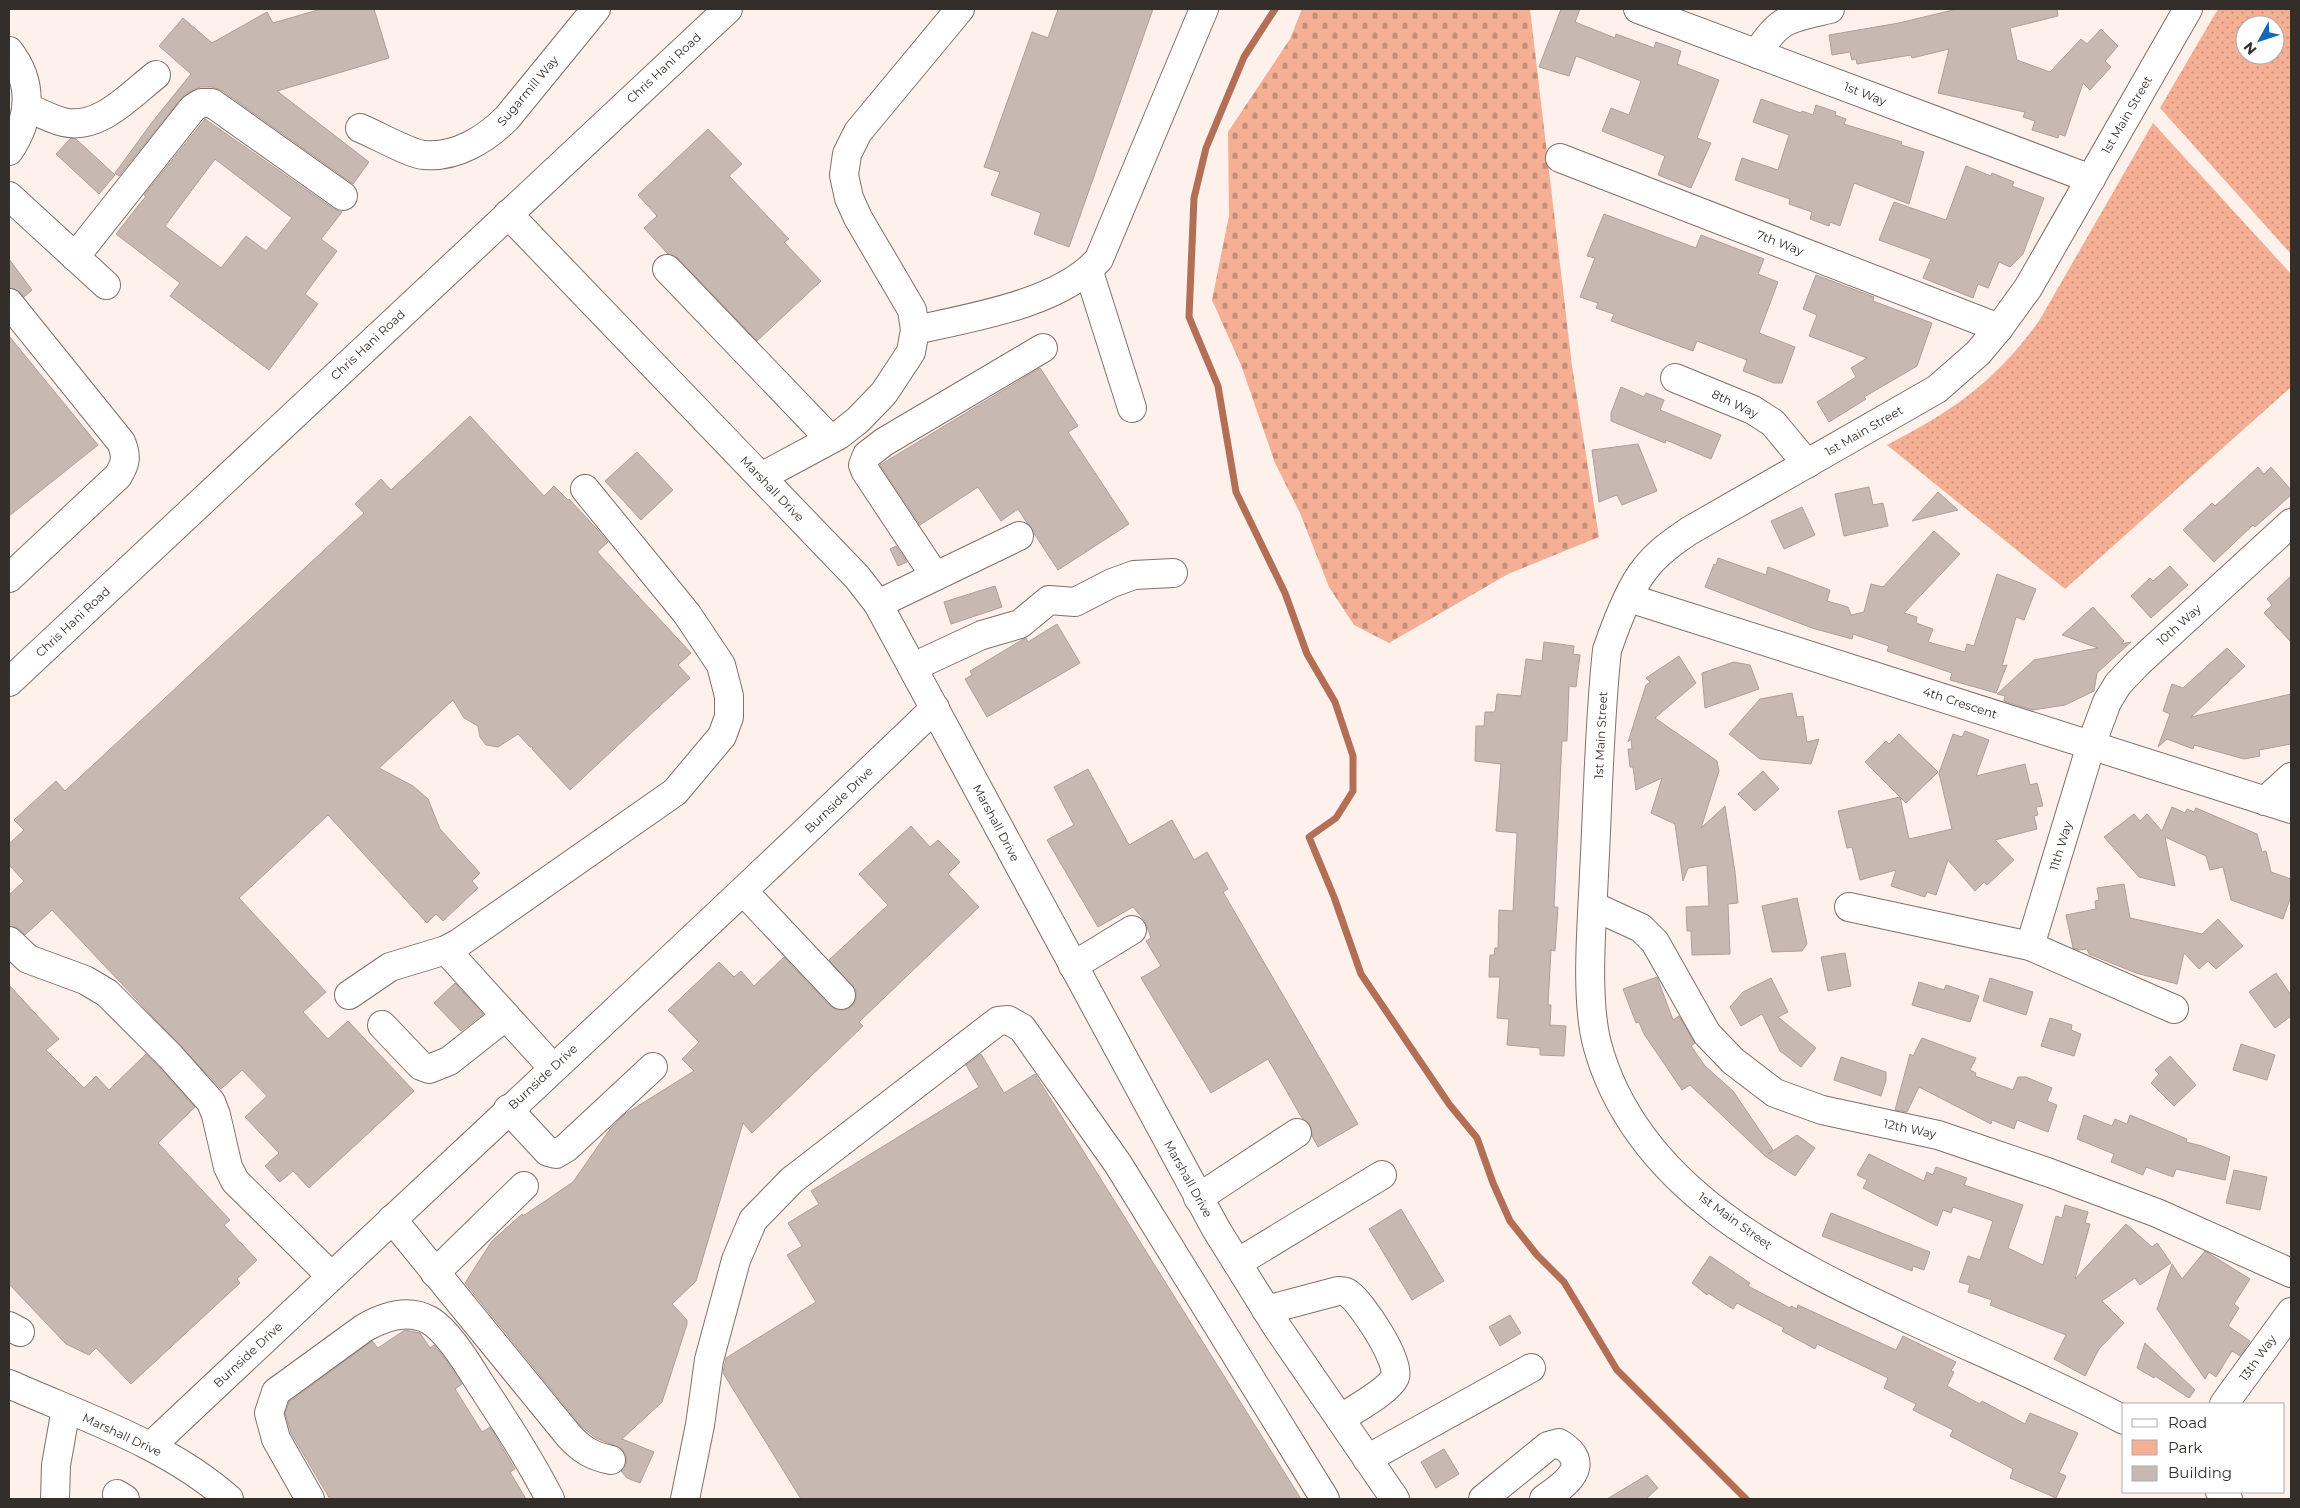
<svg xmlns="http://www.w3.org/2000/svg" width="2300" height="1508" font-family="Montserrat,sans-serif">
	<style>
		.green { fill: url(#green-dots); fill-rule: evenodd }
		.cemetery { fill: url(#cemetery-stones) }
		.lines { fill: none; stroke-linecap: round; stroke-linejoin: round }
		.stream { stroke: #b36f55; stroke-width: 7 }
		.building { fill: #c8b8b2; stroke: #af9f99; fill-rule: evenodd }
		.minor-casing { stroke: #7f706a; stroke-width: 30 }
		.major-casing { stroke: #7f706a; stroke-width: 30 }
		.minor { stroke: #fff; stroke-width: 28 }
		.major { stroke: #fff; stroke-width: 28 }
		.labels { text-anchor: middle; stroke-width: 4.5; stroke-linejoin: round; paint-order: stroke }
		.street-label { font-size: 12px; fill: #342e2b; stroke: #fff }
	</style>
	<defs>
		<pattern id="green-dots" width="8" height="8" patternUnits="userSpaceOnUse" patternTransform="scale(1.25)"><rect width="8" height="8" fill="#f4af94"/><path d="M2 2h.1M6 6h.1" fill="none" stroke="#c68f79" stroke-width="1.8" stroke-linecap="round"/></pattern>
		<pattern id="cemetery-stones" width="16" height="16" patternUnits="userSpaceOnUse" patternTransform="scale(1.25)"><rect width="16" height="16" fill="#f4af94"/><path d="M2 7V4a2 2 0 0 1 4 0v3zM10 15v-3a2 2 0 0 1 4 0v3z" fill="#c68f79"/></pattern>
	</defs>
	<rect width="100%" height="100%" fill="#fef0eb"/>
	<g class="green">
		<path d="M2218 9H2291V254L2160 108ZM2245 25H2275V55H2245Z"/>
		<path d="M2153 123 2291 274V387L2065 589 1887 445C1953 411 1995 382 2039 321Z"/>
	</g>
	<path class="cemetery" d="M1302 9H1530L1572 366 1599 537 1508 574 1389 643 1354 625 1329 587 1300 513 1275 463 1241 365 1212 300 1229 216 1228 132 1290 39Z"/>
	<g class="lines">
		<path class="stream" d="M1275 9 1244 57 1206 148 1194 198 1189 317 1218 386 1236 492 1285 593 1307 654 1335 702 1353 756V791L1336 818 1309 837 1334 897 1361 974 1449 1104 1477 1138 1493 1183 1510 1221 1537 1255 1564 1282 1617 1370 1746 1499"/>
	</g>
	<g class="building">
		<path d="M321 9H374L389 58 277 91 369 162 353 184 221 90 212 87H200L184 95 119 176 115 173 153 121 191 74 159 46 183 18 212 43 267 12 273 23Z"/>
		<path d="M1058 9H1153L1069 247 1034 234 1041 213 991 195 1000 172 984 167 1032 32 1048 38Z"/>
		<path d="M1561 9H1580L1575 22 1615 38 1616 34 1654 48 1656 42 1681 51 1677 64 1719 80 1697 138 1711 143 1691 188 1658 175 1665 156 1602 131 1611 108 1629 115 1641 81 1576 56 1569 76 1539 67Z"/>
		<path d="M1957 9H2057L2058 16 2010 28 2017 60 2050 72 2081 39 2087 44 2101 29 2118 46 2105 61 2111 67 2090 90 2083 83 2065 136 2059 134 2058 138 2032 130 2035 121 2023 117 2025 112 1938 93 1949 49 1912 58 1911 55 1857 64 1856 59 1852 60 1850 52 1832 55 1829 35 1899 23Z"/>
		<path d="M1761 99 1801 113 1802 111 1813 115 1816 105 1836 112 1835 115 1846 119 1844 124 1902 142 1901 145 1924 152 1909 204 1854 183 1840 226 1830 222 1829 226 1810 219 1812 212 1789 204 1790 199 1735 180 1742 158 1778 170 1789 135 1753 122Z"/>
		<path d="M205 119 334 209 342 212 321 239 337 251 305 294 318 304 269 370 170 296 180 283 116 234 146 196 144 195ZM215 159 292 218 266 251 246 236 221 268 165 226Z"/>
		<path d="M708 129 742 164 729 176 789 239 784 242 821 281 757 341 678 258 668 254 644 228 657 216 638 195Z"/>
		<path d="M71 138 76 139 115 175 99 194 56 154Z"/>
		<path d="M1966 166 1991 176 1992 173 2014 182 2012 186 2044 198 2023 254 2010 267 1999 262 1988 288 1978 284 1973 298 1923 278 1931 259 1879 240 1894 202 1946 220Z"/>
		<path d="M1604 214 1696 248 1701 235 1764 259 1758 274 1778 282 1759 333 1795 347 1782 383H1774L1743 371 1747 360 1697 341 1693 351 1611 321 1614 314 1596 308 1598 303 1580 297 1595 258 1587 256Z"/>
		<path d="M9 259 32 290 24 297 15 289 9 288Z"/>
		<path d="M1816 275 1874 297 1873 301 1932 323 1917 366 1864 397 1866 399 1829 422 1817 402 1856 377 1851 368 1867 358 1809 336 1817 315 1803 309Z"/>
		<path d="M9 336 98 445 9 516Z"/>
		<path d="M1040 368 1078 426 1068 432 1129 524 1058 570 1018 509 1001 521 978 487 920 525 880 465Z"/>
		<path d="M1621 387 1644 397 1646 393 1664 400 1660 410 1721 435 1711 459 1666 440 1665 443 1611 421V413Z"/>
		<path d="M470 416 544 496 554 486 568 500 569 499 597 529 608 542 597 552 691 653 678 665 690 678 570 790 532 749 533 747H530L518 734 498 747 486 745 480 737 478 726 464 718 453 700 379 768 413 786 428 799 440 829 480 873 472 881 478 888 443 921 436 914 427 923 328 815 239 898 326 992 303 1012 328 1039 348 1021 414 1091 309 1188 293 1171 280 1182 265 1166 279 1153 245 1117 267 1096 242 1070 221 1089 52 910 25 935 19 929 9 926V895L24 881 9 865V844L24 830 14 820 56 781 65 791 364 513 355 504 381 479 391 490Z"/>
		<path d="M1638 444 1657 491 1622 505 1617 495 1599 502 1592 450Z"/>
		<path d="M637 452 673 490 641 520 605 481Z"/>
		<path d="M2258 467 2264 474 2271 467 2291 490V495L2255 527 2253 525 2214 562 2183 530 2212 503 2215 506Z"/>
		<path d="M1869 487 1873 505 1883 503 1888 526 1844 536 1835 494Z"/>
		<path d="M1938 492 1958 510 1912 521Z"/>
		<path d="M1802 507 1815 535 1784 549 1771 521Z"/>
		<path d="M1934 531 1960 554 1904 613 1917 617 1916 623 1933 629 1928 642 1965 652 1967 644 1974 646 1997 574 2036 589 2024 620 2016 617 2002 666 2007 665 1996 693 1950 680 1952 673 1887 651 1889 646 1853 634 1852 639 1812 628 1705 587 1714 564 1716 565 1718 558 1766 575 1768 567 1830 590 1827 601 1848 607 1851 615 1864 612 1871 584 1883 587Z"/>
		<path d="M896 546 907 562 898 566 890 549Z"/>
		<path d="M2170 566 2188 585 2151 618 2131 596 2150 578 2153 581Z"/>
		<path d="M2291 576V642L2264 613 2272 605 2267 599Z"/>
		<path d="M995 586 1002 607 951 624 944 602Z"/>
		<path d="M2093 607 2124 641 2121 644 2131 642 2097 673 2094 691 2065 705 2033 710 2004 701 2005 696 1997 694 2034 660 2098 648 2062 635Z"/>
		<path d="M1057 624 1080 663 987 717 965 679 972 675 970 671 1022 640 1026 638 1028 642Z"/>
		<path d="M1544 642 1574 646 1573 654 1580 655 1576 687 1569 686 1567 741H1562L1554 907H1558L1555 951 1551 950 1548 1005H1551L1550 1025 1566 1026 1564 1056 1540 1055V1048L1507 1045 1509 1019 1497 1018 1500 977H1489L1490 955H1494L1495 948H1498L1499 910 1513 911 1517 833 1496 831 1501 764 1475 761 1476 726H1484L1485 712H1495L1497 694 1521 696 1526 659 1542 661Z"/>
		<path d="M2227 648 2245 666 2191 717 2291 694V744L2259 750 2260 756 2244 759 2194 745 2193 749 2167 739 2158 747 2170 714 2163 711 2172 684 2183 688Z"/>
		<path d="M1679 656 1696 683 1655 718 1717 761 1719 771 1701 828 1725 806 1735 872 1738 903 1728 904 1730 954 1692 955 1691 931H1687L1686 907 1709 906 1707 865 1688 868 1683 881 1675 824 1651 813 1662 778 1636 790 1633 767H1630L1628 749H1632L1631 739 1628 742 1646 685 1650 682 1646 678Z"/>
		<path d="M1734 662 1750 665 1759 689 1705 708 1702 673Z"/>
		<path d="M1792 693 1797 717 1803 716 1807 742 1819 739 1811 764 1760 759 1729 734 1760 699Z"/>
		<path d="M1965 731 1989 740 1976 776 2025 764 2030 785 2037 783 2043 806 2036 807 2038 815 2034 816 2037 829 1995 840 2014 860 1987 885 1984 882 1975 891 1948 860 1936 895 1927 892 1925 897 1891 886 1896 870 1860 880 1852 847 1847 848 1838 811 1900 797 1909 839 1952 829 1939 773 1953 734 1962 737Z"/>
		<path d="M1899 734 1938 772 1906 803 1865 762 1886 741 1889 744Z"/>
		<path d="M1088 769 1129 845 1172 820 1194 860 1207 852 1228 889 1223 892 1358 1124 1318 1147 1312 1136 1310 1125 1302 1118 1268 1059 1211 1093 1141 978 1161 966 1146 941 1151 938 1145 921 1133 907 1098 927 1047 840 1074 825 1054 787Z"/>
		<path d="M1763 771 1779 789 1755 811 1738 794Z"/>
		<path d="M2172 807 2185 813 2187 809 2194 812 2196 808 2257 834 2262 852 2266 851 2271 872 2291 879V896L2283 919 2231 900 2223 867 2210 870 2206 856 2165 837 2175 886 2139 877 2104 837 2134 814 2140 821 2147 814 2162 831Z"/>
		<path d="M911 826 930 847 938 840 960 862 948 874 979 907 859 1022 863 1026 752 1133 743 1123 696 1281 672 1304 687 1320V1324L662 1402 622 1439 654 1452 640 1483 627 1478 621 1471 626 1463V1455L622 1449 596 1438 581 1426 465 1283 492 1241 522 1214 523 1216 573 1182 610 1129 625 1114 694 1071 682 1059 699 1042 668 1010 719 962 734 977 741 971 754 986 784 957 830 1006 836 1010H844L852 1006 856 999V991L829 960 888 905 859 874Z"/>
		<path d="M2124 884 2130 918 2202 934 2218 919 2243 946 2216 969 2208 961 2199 969 2184 953 2177 984 2136 973 2089 954 2087 949 2079 950 2073 948 2066 915 2096 909 2095 901 2099 900 2097 888Z"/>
		<path d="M1797 898 1807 944 1802 951 1772 952 1762 906Z"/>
		<path d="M1845 953 1851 986 1828 991 1821 957Z"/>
		<path d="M2276 973 2291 995V1016L2275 1028 2249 992Z"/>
		<path d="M1657 977 1673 1020 1679 1016 1695 1043 1691 1046 1705 1066 1733 1091 1773 1150 1768 1154 1797 1135 1815 1148 1795 1176 1765 1156 1690 1085 1682 1090 1644 1034 1639 1022 1636 1023 1623 989Z"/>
		<path d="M1771 978 1788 1012 1778 1017 1816 1048 1801 1067 1780 1051 1762 1014 1741 1026 1730 1007 1743 992Z"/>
		<path d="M1990 978 2033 992 2026 1015 1983 1001Z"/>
		<path d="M1919 982 1944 990 1946 985 1979 996 1970 1022 1912 1005Z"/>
		<path d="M455 983 483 1014 461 1031 434 1003Z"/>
		<path d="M9 985 59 1039 46 1050 84 1088 96 1076 109 1090 146 1054 159 1067 195 1107 158 1143 230 1220 224 1225 257 1260 237 1279 240 1283 131 1384 96 1348 89 1355 66 1344 9 1284Z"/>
		<path d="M2050 1018 2072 1025 2071 1030 2081 1034 2074 1056 2041 1046Z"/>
		<path d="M1922 1038 1976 1058 1970 1070 1976 1073 1975 1076 2013 1090 2018 1077H2026L2052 1088 2047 1101 2057 1105 2048 1132 2017 1120 2014 1129 1992 1120 1991 1124 1919 1087 1907 1112 1895 1110 1910 1054 1913 1056Z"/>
		<path d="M2241 1044 2275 1055 2267 1080 2233 1070Z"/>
		<path d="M981 1054 1004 1093 1035 1074 1301 1499H801L723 1373 726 1358 816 1302 787 1255 802 1246 788 1223 819 1204 811 1191 979 1087 966 1065Z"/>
		<path d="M2170 1056 2196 1085 2174 1106 2151 1083 2159 1074 2155 1070Z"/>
		<path d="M1841 1057 1886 1072V1080L1881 1096 1834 1080Z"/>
		<path d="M2084 1115 2112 1126 2115 1119 2127 1124 2130 1115 2187 1139 2186 1142 2202 1146 2230 1157 2225 1180 2176 1169 2173 1177 2146 1167 2143 1175 2111 1162 2114 1154 2077 1139Z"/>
		<path d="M1869 1154 1924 1181 1927 1172 1933 1175 1936 1167 1967 1178 1964 1185 2023 1205 2008 1248 2043 1265 2056 1216 2062 1218 2065 1205 2088 1212 2085 1223 2090 1224 2075 1279 2126 1224 2152 1247 2157 1243 2171 1263 2140 1285 2135 1278 2102 1301 2124 1323 2099 1349 2085 1376 2054 1359 2066 1335 1990 1305 1992 1300 1968 1292 1970 1285 1959 1282 1968 1256 1980 1260 1993 1221 1953 1207 1951 1213 1943 1210 1937 1226 1863 1188 1867 1180 1857 1175Z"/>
		<path d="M2234 1170 2267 1177 2260 1210 2226 1203Z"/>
		<path d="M1401 1209 1444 1281 1412 1300 1369 1229Z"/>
		<path d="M1831 1213 1930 1252 1924 1270 1913 1266 1912 1271 1822 1236Z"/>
		<path d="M2205 1251 2250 1279 2234 1304 2239 1308 2228 1326 2250 1341 2240 1356 2232 1351 2216 1377 2209 1372 2205 1379 2157 1309 2172 1264 2182 1279Z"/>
		<path d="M1710 1256 1750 1283 1748 1286 1790 1308 1791 1306 1797 1309 1798 1305 1896 1350 1903 1336 1956 1362 1951 1371 1954 1372 1947 1386 1980 1404 1982 1401 2025 1424 2030 1413 2078 1433 2059 1473 2066 1476 2056 1498 2010 1478 2013 1469 1950 1436 1953 1430 1913 1410 1916 1404 1884 1388 1888 1378 1817 1344 1815 1349 1782 1331 1784 1328 1737 1303 1733 1309 1708 1293 1707 1295 1692 1283Z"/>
		<path d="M1510 1315 1521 1333 1500 1346 1489 1327Z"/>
		<path d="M405 1330 420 1333 430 1348 434 1345 444 1357 462 1384 455 1389 482 1432 490 1427 515 1469 510 1472 526 1499H330L291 1433 285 1413 289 1402 372 1341 378 1348Z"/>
		<path d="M2145 1343 2195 1390 2189 1398 2155 1376 2154 1378 2137 1368Z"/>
		<path d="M1444 1449 1459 1474 1436 1488 1421 1462Z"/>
		<path d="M1647 1475 1658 1488 1646 1499H1607Z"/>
	</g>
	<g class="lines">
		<defs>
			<g id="minor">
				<path d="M1638 9 2091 179"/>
				<path d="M9 51C34 83 31 118 9 151"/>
				<path d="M1757 54C1779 17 1791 18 1830 9"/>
				<path d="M27 107C38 112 51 119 63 122 99 131 130 95 156 75"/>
				<path d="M360 128C375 134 410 154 424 155 456 158 486 139 507 118L596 9"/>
				<path d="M1560 158 1999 328"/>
				<path d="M9 196 106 285"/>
				<path d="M508 214 857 577 878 604 1216 1229 1277 1327 1395 1499"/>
				<path d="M75 257 193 108 201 103H212L343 196"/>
				<path d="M667 269 830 439"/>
				<path d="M1089 272 1132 408"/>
				<path d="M9 303 121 442C127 456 126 463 118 476L9 578"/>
				<path d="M915 330C970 318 1062 303 1099 259L1204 9"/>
				<path d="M1675 378 1753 410 1773 423 1807 464"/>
				<path d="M761 477 839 435 858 420 884 393 911 352 915 330 912 310 858 218 849 198 844 175 847 154 858 132 960 9"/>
				<path d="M935 576 866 472 863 465 867 455 884 442 1043 348"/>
				<path d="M1629 598 2291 809"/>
				<path d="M878 604 1019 536"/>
				<path d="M913 667 982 635 1020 624 1049 600 1075 602 1112 583 1134 575 1173 573"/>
				<path d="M2265 801 2291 777"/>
				<path d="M744 892 841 995"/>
				<path d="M1593 906 1641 928 1655 942 1707 1034 1733 1061 1775 1093 1822 1110 1938 1135 2050 1173 2157 1213 2291 1273"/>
				<path d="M1849 907 2030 946 2174 1009"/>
				<path d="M9 941 28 959 85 980 107 993 170 1056 211 1102 216 1115 228 1167 235 1181 331 1276"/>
				<path d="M2030 946 2091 745 2107 702 2118 684 2138 663 2291 523"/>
				<path d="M446 950 553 1068"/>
				<path d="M1073 966 1132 930"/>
				<path d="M349 995 390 967 446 950 459 943 675 792 722 736 729 717V696L721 665 687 614 585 489"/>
				<path d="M382 1025 421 1066 429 1069 449 1061 506 1016"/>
				<path d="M508 1109 548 1152 556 1154 566 1148 653 1067"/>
				<path d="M1198 1198 1297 1133"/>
				<path d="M392 1219 569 1436C582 1450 592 1456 611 1460"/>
				<path d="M1237 1263 1382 1175"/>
				<path d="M435 1273 524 1186"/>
				<path d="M1266 1310 1338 1291C1342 1291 1346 1291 1349 1294 1362 1303 1401 1362 1395 1377 1389 1391 1353 1410 1340 1419"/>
				<path d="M9 1326 20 1332"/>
				<path d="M9 1384C83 1417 167 1444 229 1499"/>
				<path d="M2224 1404 2291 1312"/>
				<path d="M2124 1420C2055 1383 1982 1353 1911 1320 1786 1262 1636 1190 1597 1044 1585 997 1592 923 1594 874 1598 799 1599 724 1607 650 1615 627 1629 588 1645 569 1657 553 1673 542 1689 531L1937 389 1978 353 1999 328 2028 288 2188 9"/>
				<path d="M151 1446C412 1200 676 957 935 708"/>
				<path d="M1367 1459 1531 1368"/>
				<path d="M2220 1492 2228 1499"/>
				<path d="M117 1494 125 1499"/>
				<path d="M55 1499 56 1465 66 1409"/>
				<path d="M310 1499 276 1439 269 1413 276 1392 364 1328C383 1317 407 1308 429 1320 447 1330 468 1364 479 1382 504 1420 529 1458 550 1499"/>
				<path d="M685 1499 700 1425 709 1360 736 1260 753 1220 792 1180 998 1021 1008 1020 1022 1028 1118 1164 1325 1499"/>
				<path d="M1483 1499 1548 1446 1559 1443C1594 1464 1566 1484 1544 1499"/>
			</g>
			<path id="major" d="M9 682 728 9"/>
		</defs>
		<use href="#minor" class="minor-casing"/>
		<use href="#major" class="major-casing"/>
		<use href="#minor" class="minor"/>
		<use href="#major" class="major"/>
	</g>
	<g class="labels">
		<g class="street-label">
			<text transform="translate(664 68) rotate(-43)" y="4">Chris Hani Road</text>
			<text transform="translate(528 91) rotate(-50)" y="4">Sugarmill Way</text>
			<text transform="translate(1865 94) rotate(21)" y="4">1st Way</text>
			<text transform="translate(2127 115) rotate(-60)" y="4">1st Main Street</text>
			<text transform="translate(1780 243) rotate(21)" y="4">7th Way</text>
			<text transform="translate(368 345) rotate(-43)" y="4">Chris Hani Road</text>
			<text transform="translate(1735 404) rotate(25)" y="4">8th Way</text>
			<text transform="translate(1864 431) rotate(-30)" y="4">1st Main Street</text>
			<text transform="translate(772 489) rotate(46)" y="4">Marshall Drive</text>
			<text transform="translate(73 622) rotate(-43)" y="4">Chris Hani Road</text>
			<text transform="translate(2179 625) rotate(-42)" y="4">10th Way</text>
			<text transform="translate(1960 703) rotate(18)" y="4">4th Crescent</text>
			<text transform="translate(1601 735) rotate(-87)" y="4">1st Main Street</text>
			<text transform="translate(839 800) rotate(-44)" y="4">Burnside Drive</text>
			<text transform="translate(996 823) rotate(62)" y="4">Marshall Drive</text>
			<text transform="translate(2061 846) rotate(-73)" y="4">11th Way</text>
			<text transform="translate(543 1077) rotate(-43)" y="4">Burnside Drive</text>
			<text transform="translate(1910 1129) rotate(12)" y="4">12th Way</text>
			<text transform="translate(1188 1179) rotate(61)" y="4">Marshall Drive</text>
			<text transform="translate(1735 1221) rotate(36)" y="4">1st Main Street</text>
			<text transform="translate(248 1355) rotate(-43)" y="4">Burnside Drive</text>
			<text transform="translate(2258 1358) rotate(-54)" y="4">13th Way</text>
			<text transform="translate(122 1435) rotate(25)" y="4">Marshall Drive</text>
		</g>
	</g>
	<rect width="2300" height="1508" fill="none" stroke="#342e2b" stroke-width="20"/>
	<rect x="2122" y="1403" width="162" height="90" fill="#ffffff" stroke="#aeabaa"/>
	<rect x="2132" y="1419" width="25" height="8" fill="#ffffff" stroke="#aeabaa"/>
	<text x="2168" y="1428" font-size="15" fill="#342e2b">Road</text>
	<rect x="2132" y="1440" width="25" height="15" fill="#f4af94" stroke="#aeabaa"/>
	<text x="2168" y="1453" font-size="15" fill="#342e2b">Park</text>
	<rect x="2132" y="1466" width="25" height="15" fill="#c8b8b2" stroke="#aeabaa"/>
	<text x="2168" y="1478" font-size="15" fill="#342e2b">Building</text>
	<g transform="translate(2260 40) rotate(230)"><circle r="24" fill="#ffffff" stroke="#aeabaa"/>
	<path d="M0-4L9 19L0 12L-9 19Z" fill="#1468b6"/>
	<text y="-8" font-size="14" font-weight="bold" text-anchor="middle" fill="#342e2b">N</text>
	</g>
</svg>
